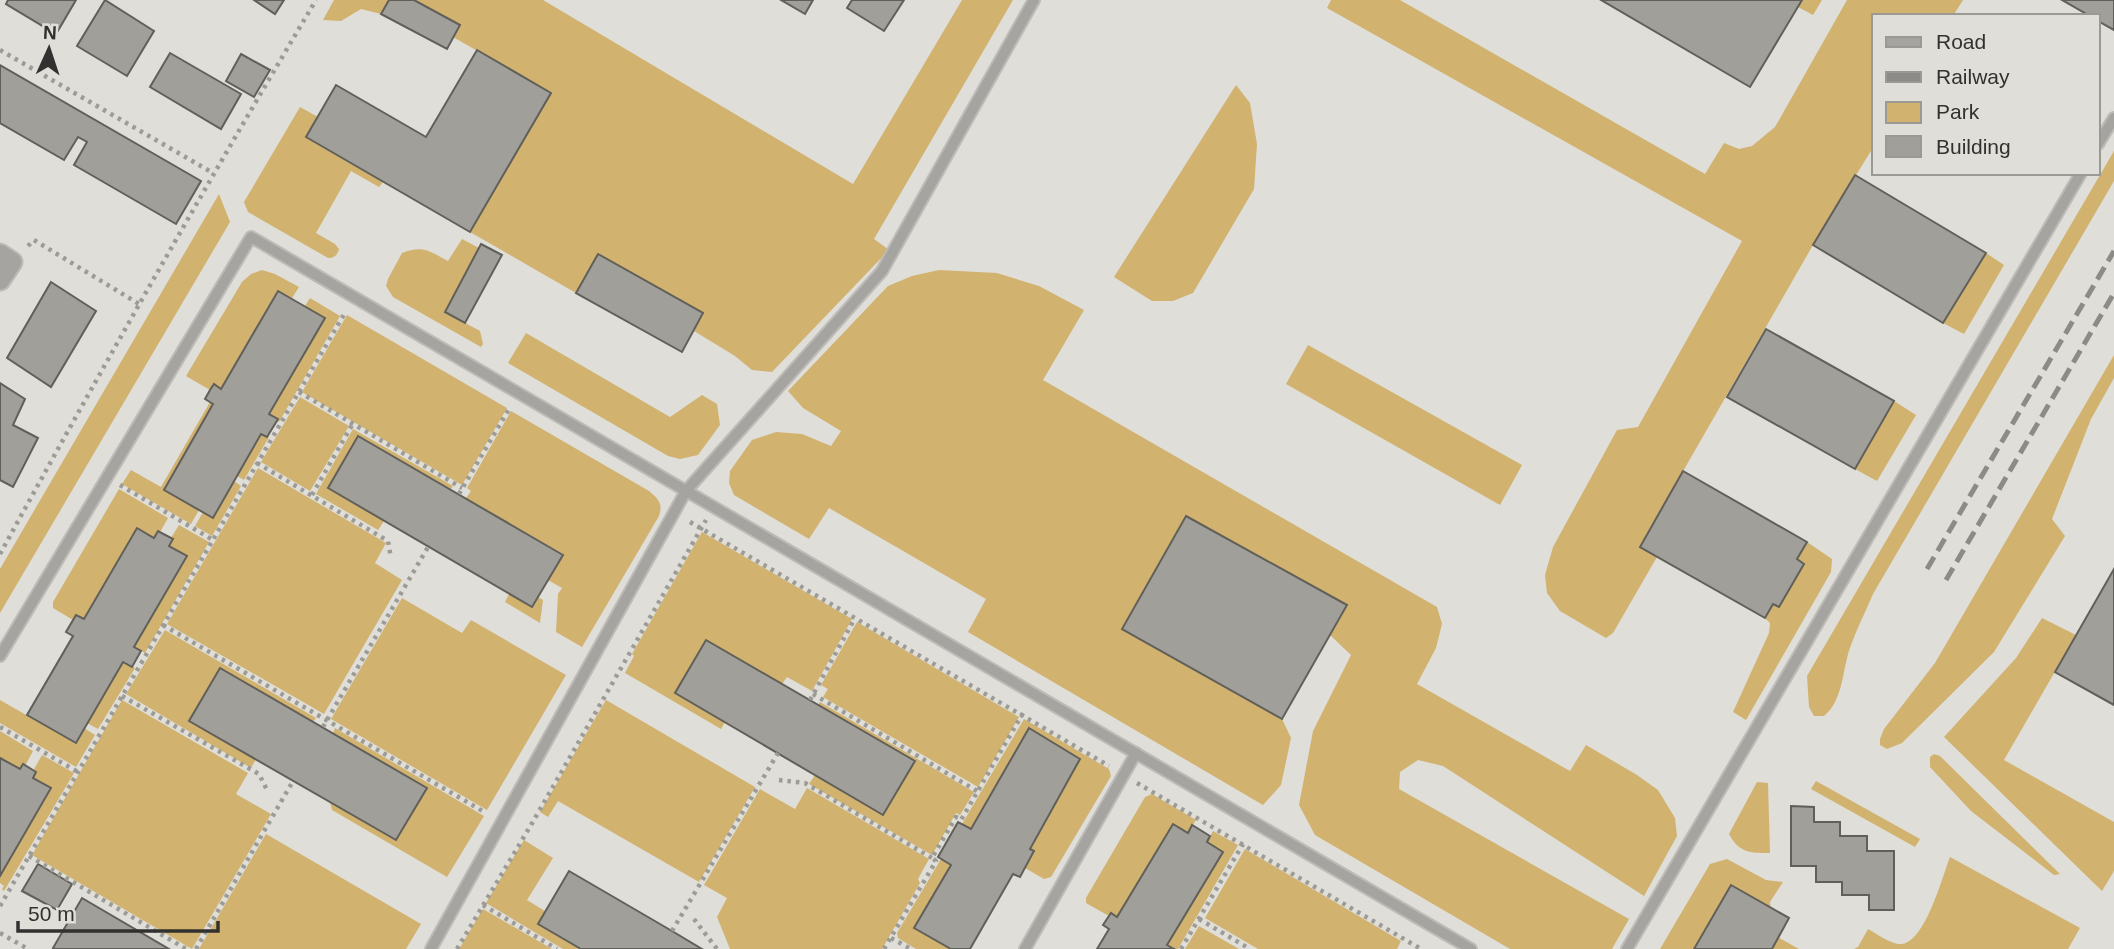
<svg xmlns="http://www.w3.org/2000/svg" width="2114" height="949" font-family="Arial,sans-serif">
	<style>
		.green { fill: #d1b26f }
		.building { fill: #a19f9a; stroke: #615f5a; stroke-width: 2 }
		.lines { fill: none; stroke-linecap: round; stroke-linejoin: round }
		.service-casing { stroke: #bdbbb6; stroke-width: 14 }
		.minor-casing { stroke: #bdbbb6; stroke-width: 23 }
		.path { stroke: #9c9b96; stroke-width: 4.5; stroke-dasharray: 3.5 5; stroke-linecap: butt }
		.service { stroke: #a5a4a1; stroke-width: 10 }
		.minor { stroke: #a5a4a1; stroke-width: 19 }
		.rail { stroke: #8d8b87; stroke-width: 5; stroke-dasharray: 14 7; stroke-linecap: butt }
	</style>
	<rect width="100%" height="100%" fill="#e0ded8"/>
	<g class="green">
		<path d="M334 0H389L381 14 361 9 341 21 323 20Z"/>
		<path d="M414 0H543L853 184 962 0H1013L874 239 889 250 772 372 752 370 735 356 694 331 703 313 598 255 576 293 470 232 551 93 453 37 460 25Z"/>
		<path d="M1331 0H1400L1705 174 1724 143 1739 149 1752 146 1775 127 1847 0H1963L1953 16H1874V146L1813 245 1640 546 1657 557 1613 633 1606 638 1560 611 1547 593 1545 575 1553 547 1617 430 1638 427 1742 241 1327 8Z"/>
		<path d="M1802 0H1822L1813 15 1798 7Z"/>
		<path d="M1236 85 1250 103 1257 144 1254 189 1193 293 1173 301H1152L1114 277Z"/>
		<path d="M300 107 318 117 306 137 383 182 379 187 351 171 316 233 335 244 339 249C337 255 335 258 328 258L248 212 244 202Z"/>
		<path d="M2114 151V181L1873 594C1866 611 1857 628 1851 645 1842 668 1844 700 1824 716H1814L1809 707 1807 676Z"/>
		<path d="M219 194 230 222 0 613V569Z"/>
		<path d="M462 239 479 248 445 312 480 331 483 344 481 347 393 297 386 286 388 279 402 253C423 245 429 251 448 261Z"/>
		<path d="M1986 253 2004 265 1964 334 1943 323Z"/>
		<path d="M262 270 275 274 299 287 292 298 277 291 221 389 214 385 210 390 186 376 242 282 251 274Z"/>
		<path d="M939 270 997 273 1039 286 1084 310 1043 380 1437 607 1442 624 1436 648 1417 684 1570 771 1586 745 1637 775 1658 790 1675 818 1677 836 1644 896 1443 766 1418 760 1400 772 1399 789 1629 919 1612 949H1510L1315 835 1299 805 1313 731 1351 655 1330 635 1346 605 1186 516 1122 629 1282 719 1291 738 1281 785 1263 805 968 632 986 599 829 508 809 539 734 495 729 483 730 471 752 440 776 432 802 434 831 446 841 431 803 408 788 391 888 286 912 276Z"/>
		<path d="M310 298 340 316 279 422 269 414 325 318 305 306Z"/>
		<path d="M347 315 507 408 462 485 302 392Z"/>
		<path d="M526 333 670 417 702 395 717 404 720 425 698 455 680 459 668 456 508 363Z"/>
		<path d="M1308 345 1522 465 1500 505 1286 384Z"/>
		<path d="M2114 355V378L2091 419 2052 519 2065 536 1994 652 1902 743 1887 749 1880 745V739L1884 729 1935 663Z"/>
		<path d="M300 397 349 426 310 491 261 462Z"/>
		<path d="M1894 401 1916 415 1877 481 1855 469Z"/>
		<path d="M210 402 213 404 164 489 199 510 191 524 122 484 131 470 161 487Z"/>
		<path d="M511 411 649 491C659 499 663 504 659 516L582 647 556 632 558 594 562 588 548 580 563 554 466 498 471 491 467 488Z"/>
		<path d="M353 429 453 486 451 489 358 436 328 488 384 521 378 530 316 494Z"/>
		<path d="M261 434 269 437 244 480 237 476Z"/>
		<path d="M258 468 386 543 375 563 402 580 324 714 167 624Z"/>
		<path d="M234 481 241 486 212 536 195 526 203 512 212 517Z"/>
		<path d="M119 489 168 518 160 532 158 531 154 538 137 528 84 619 76 615 73 620 53 608V602Z"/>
		<path d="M179 525 209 542 145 653 134 647 187 556 169 546 171 538Z"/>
		<path d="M702 532 852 619 812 691 787 677 782 684 706 640 675 693 725 722 721 729 625 673 634 656 632 654Z"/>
		<path d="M1807 542 1832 559 1831 572 1746 720 1733 712 1769 633 1770 623 1765 618 1773 604 1779 607 1804 564 1797 559Z"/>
		<path d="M509 594 532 607 538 597 543 600 540 623 505 602Z"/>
		<path d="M402 598 462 633 471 620 566 675 487 810 331 719Z"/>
		<path d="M2042 618 2076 635 2004 760 2114 822V871L2102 891 1944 737 2016 658Z"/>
		<path d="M857 622 1019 717 978 787 823 697 828 689 821 685Z"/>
		<path d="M165 630 316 718 313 722 220 668 189 721 256 759 251 768 126 694Z"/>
		<path d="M123 662 135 668 98 729 87 723Z"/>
		<path d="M0 700 75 743 84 728 95 735 76 767 0 723Z"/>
		<path d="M122 700 248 773 236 794 271 814 192 949 32 855Z"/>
		<path d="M606 700 755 787 699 882 558 801 548 817 540 812Z"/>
		<path d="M820 702 974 792 960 815 956 813 932 855 809 784 815 775 818 705Z"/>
		<path d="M1024 719 1109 769 1111 776 1051 877 1044 879 1025 868 1034 852 1030 849 1029 729 971 829 962 824Z"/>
		<path d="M335 728 484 816 447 877 332 810 330 802 396 840 427 788 333 733Z"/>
		<path d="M0 731 33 751 25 766 23 765 20 769 0 758Z"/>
		<path d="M1934 754 1940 756 2060 874 2054 875 1971 811 1930 767V757Z"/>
		<path d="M42 755 74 773 4 891 2 889 4 886 0 883V876L51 789 33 778V771Z"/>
		<path d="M1816 781 1920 839 1915 847 1811 789Z"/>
		<path d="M1757 782 1768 783 1770 853C1750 853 1739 853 1729 834Z"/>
		<path d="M807 788 929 859 918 879 920 883 882 949H730L717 917 727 898 704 885 760 789 795 809Z"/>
		<path d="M1152 794 1196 820 1188 833 1173 824 1117 917 1111 913 1109 916 1086 903V898L1145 797Z"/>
		<path d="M1213 831 1238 845 1178 949H1174L1167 945 1223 852 1207 842Z"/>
		<path d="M266 834 421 924 406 949H199Z"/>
		<path d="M524 840 553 858 527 900 545 911 538 924 581 949H563L486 903Z"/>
		<path d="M1245 849 1401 941 1397 949H1258L1205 918Z"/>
		<path d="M1950 857 2080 928 2068 949H1854L1858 947 1868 929C1877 934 1888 942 1898 944 1924 948 1942 877 1950 857Z"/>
		<path d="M941 859 951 865 914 927 951 949H916L898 938 897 933Z"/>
		<path d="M1727 859 1766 880 1783 882 1770 902 1774 935 1799 949H1660L1710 864Z"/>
		<path d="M483 909 552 949H459Z"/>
		<path d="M1199 926 1239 949H1185Z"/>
	</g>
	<g class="building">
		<path d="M8 0H76L56 34 6 4Z"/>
		<path d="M105 0 154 31 127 76 77 46Z"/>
		<path d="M254 0H284L275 14Z"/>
		<path d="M389 0H414L460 25 447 49 381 14Z"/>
		<path d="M781 0H813L805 14Z"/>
		<path d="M852 0H904L884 31 847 8Z"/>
		<path d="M1601 0H1802L1750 87Z"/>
		<path d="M2062 0H2114V30L2098 21V16H2090Z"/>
		<path d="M477 50 551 93 470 232 306 137 336 85 426 137Z"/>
		<path d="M170 53 241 94 221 129 150 87Z"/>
		<path d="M241 54 270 70 254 97 226 81Z"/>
		<path d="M0 65 201 181 176 224 74 165 87 142 78 137 64 160 0 123Z"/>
		<path d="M1855 175 1986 253 1943 323 1813 245Z"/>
		<path d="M481 244 502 255 465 323 445 312Z"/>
		<path d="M598 254 703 313 682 352 576 293Z"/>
		<path d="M51 282 96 311 51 387 7 358Z"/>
		<path d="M278 291 325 318 269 414 278 419 267 437 261 434 213 518 164 490 213 404 205 399 210 390 214 384 221 389Z"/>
		<path d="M1766 329 1894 401 1855 469 1727 397Z"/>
		<path d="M0 383 25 399 13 425 38 438 13 487 0 480Z"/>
		<path d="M358 436 563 555 532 607 328 488Z"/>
		<path d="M1683 471 1807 542 1797 559 1804 564 1779 607 1773 604 1765 618 1640 547Z"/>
		<path d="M1186 516 1347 605 1282 719 1122 629Z"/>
		<path d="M137 528 154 538 158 531 173 539 169 546 187 556 134 647 141 651 132 667 123 662 76 743 27 715 73 636 66 632 76 615 84 619Z"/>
		<path d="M2114 569V705L2055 672Z"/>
		<path d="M706 640 915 761 883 815 675 693Z"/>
		<path d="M220 668 427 788 396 840 189 721Z"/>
		<path d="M1029 728 1080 759 1030 849 1034 851 1020 877 1013 874 970 949H951L914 928 951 865 938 857 958 822 971 829Z"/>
		<path d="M0 758 20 769 23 764 36 772 33 778 51 788 0 876Z"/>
		<path d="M1791 806 1814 807V822H1840V836H1867V851H1894V910H1869V895H1842V882H1816V866H1791Z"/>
		<path d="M1173 824 1188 833 1192 825 1210 836 1207 842 1223 852 1167 945 1174 949H1097L1109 929 1103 925 1111 913 1117 917Z"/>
		<path d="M38 864 72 884 57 910 22 891Z"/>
		<path d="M569 871 672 931 702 949H581L538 924Z"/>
		<path d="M1731 885 1789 918 1772 949H1694Z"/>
		<path d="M82 898 169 949H55L53 948Z"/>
	</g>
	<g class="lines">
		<defs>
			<g id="service">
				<path d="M2098 144 2114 118"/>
				<path d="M0 656 251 237 1471 949"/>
				<path d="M431 949 686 491 882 271 1034 0"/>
				<path d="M1025 949 1136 753"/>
				<path d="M1627 949 2081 173"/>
			</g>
			<path id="minor" d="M0 254 12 262 0 280"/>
		</defs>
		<use href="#service" class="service-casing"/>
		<use href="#minor" class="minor-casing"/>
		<g class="path">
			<path d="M0 50 213 173"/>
			<path d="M28 246 34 240 139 304"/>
			<path d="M299 392 462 488"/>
			<path d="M257 463 388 541 391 558"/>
			<path d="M120 485 213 540"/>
			<path d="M459 494 509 409"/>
			<path d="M312 495 352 425"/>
			<path d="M690 522 1109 766"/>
			<path d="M0 554C102 368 207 183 316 0"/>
			<path d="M163 625 486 813"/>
			<path d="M813 694 977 791"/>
			<path d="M122 696 259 774 268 792"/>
			<path d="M810 700 855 618"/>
			<path d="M0 727 78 772"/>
			<path d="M323 727 428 547"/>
			<path d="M779 780 805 783 932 858"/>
			<path d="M1137 783 1421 949"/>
			<path d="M29 856 186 949"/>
			<path d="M483 905 557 949"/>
			<path d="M0 906 346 311"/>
			<path d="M694 919 717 949"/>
			<path d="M1199 919 1250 949"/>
			<path d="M672 931 778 753"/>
			<path d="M0 933 28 949"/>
			<path d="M891 938 911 949"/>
			<path d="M196 949 293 781"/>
			<path d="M457 949 531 825 706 520"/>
			<path d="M884 949 936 861 932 858 956 817 961 820 1023 713"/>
			<path d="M1181 949 1243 844"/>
		</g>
		<use href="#service" class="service"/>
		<use href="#minor" class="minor"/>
		<g class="rail">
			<path d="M1927 569 2114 251"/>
			<path d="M1946 580 2114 293"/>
		</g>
	</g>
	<rect x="1872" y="14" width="228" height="161" fill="#e0ded8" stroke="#9a9994" stroke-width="2"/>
	<rect x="1886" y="37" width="35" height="10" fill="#a5a4a1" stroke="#9a9994" stroke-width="2"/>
	<text x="1936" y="49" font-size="21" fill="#32312f">Road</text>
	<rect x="1886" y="72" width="35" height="10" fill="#8d8b87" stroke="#9a9994" stroke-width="2"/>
	<text x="1936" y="84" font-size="21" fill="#32312f">Railway</text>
	<rect x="1886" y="102" width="35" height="21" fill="#d1b26f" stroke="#9a9994" stroke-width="2"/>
	<text x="1936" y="119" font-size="21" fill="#32312f">Park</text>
	<rect x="1886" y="136" width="35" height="21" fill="#a19f9a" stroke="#9a9994" stroke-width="2"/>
	<text x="1936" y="154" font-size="21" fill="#32312f">Building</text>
	<g transform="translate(49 49) rotate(3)" stroke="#e0ded8" stroke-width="5" paint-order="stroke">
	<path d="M0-5L12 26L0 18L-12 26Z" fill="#32312f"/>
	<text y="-10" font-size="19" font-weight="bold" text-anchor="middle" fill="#32312f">N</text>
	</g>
	<path d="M18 921v10h200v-10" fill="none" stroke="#32312f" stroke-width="3.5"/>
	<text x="28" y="921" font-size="21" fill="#32312f" stroke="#e0ded8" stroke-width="5" paint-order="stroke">50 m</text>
</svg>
